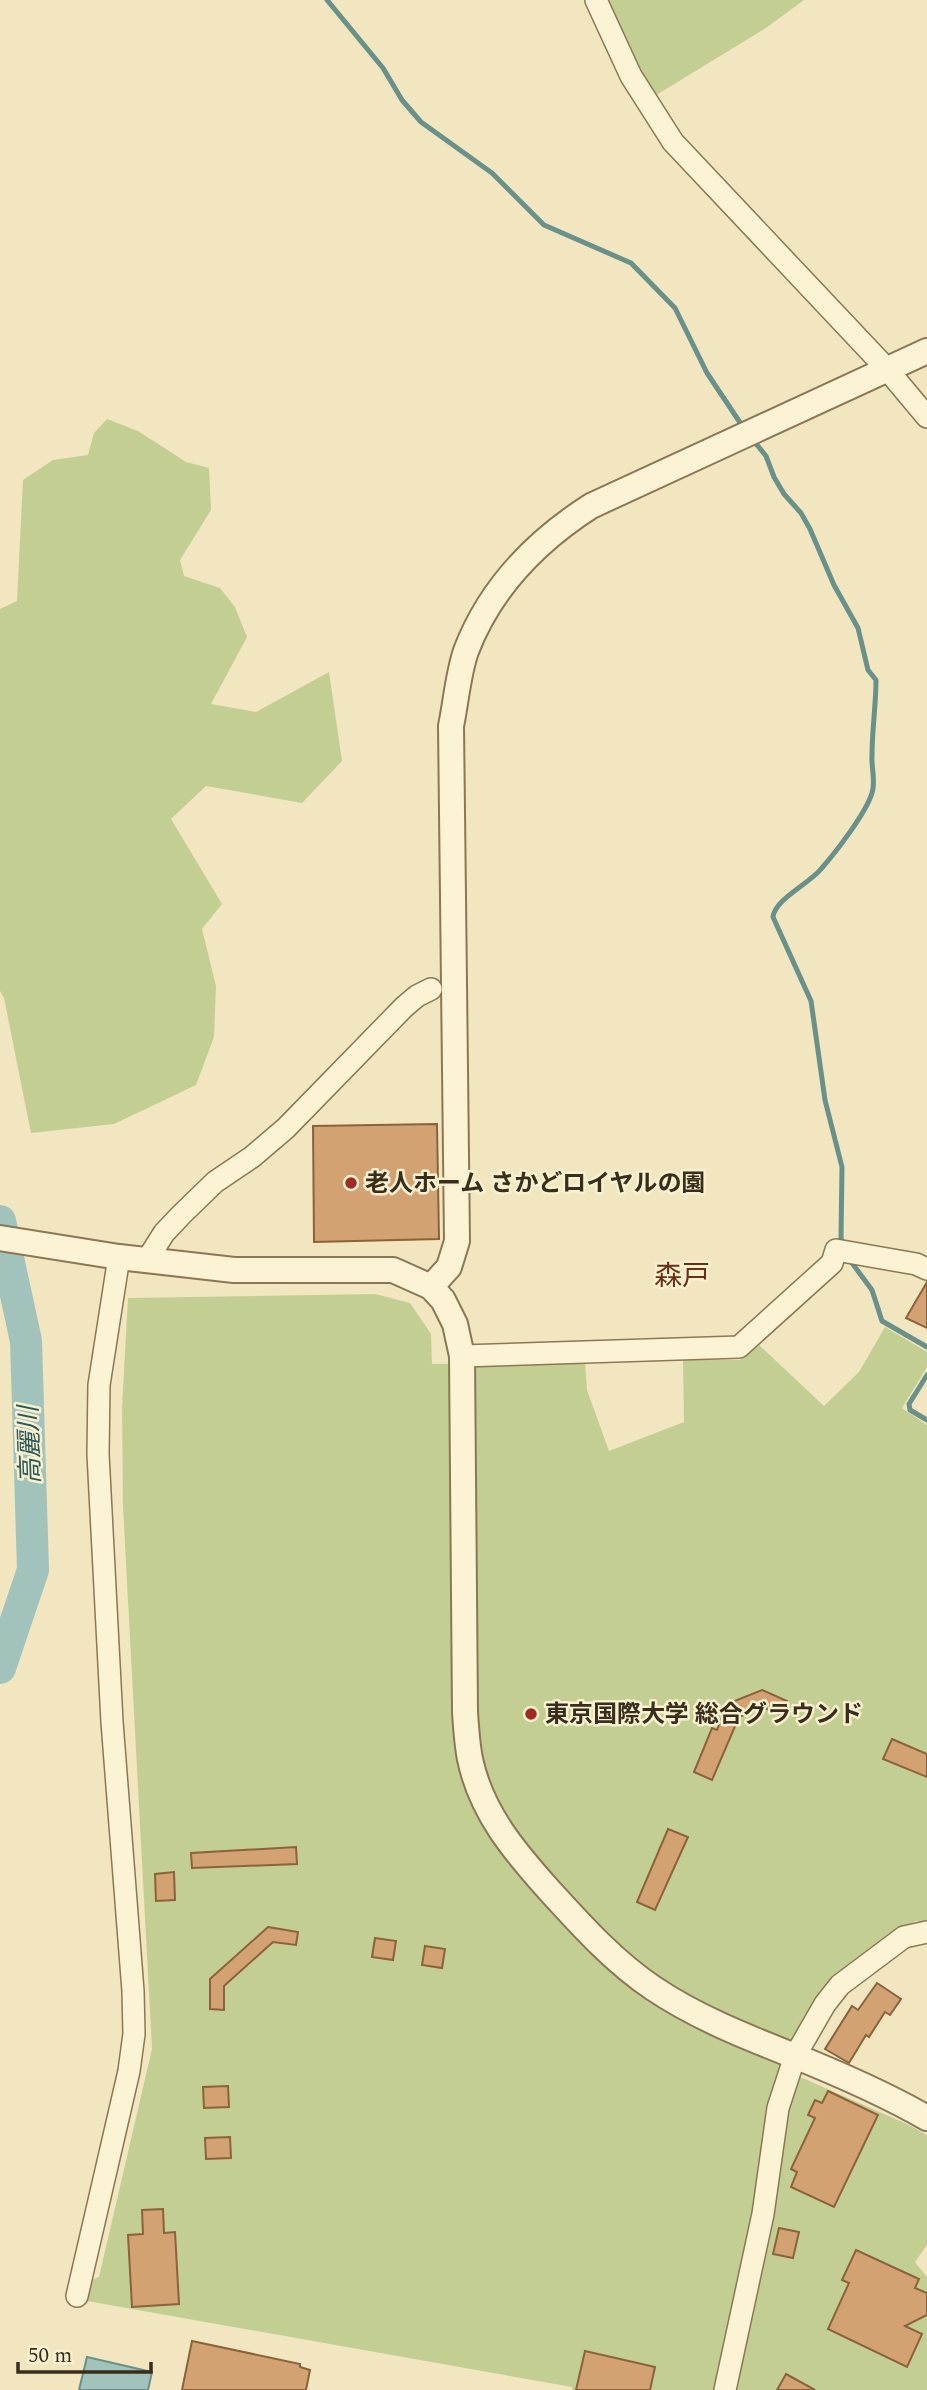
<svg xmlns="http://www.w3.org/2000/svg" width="927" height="2390" font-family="Spectral,'Noto Sans JP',serif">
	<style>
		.green { fill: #c3cf92 }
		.water { fill: #a2c2bc; stroke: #69918a; stroke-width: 2 }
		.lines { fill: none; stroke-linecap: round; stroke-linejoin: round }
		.stream { stroke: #69918a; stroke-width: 5 }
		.river { stroke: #a2c2bc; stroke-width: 32 }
		.building { fill: #d2a272; stroke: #8b623a; stroke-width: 2 }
		.minor-casing { stroke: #8b7756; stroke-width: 24 }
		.tertiary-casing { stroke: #8b7756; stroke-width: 28 }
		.minor { stroke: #fbf3d3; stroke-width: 21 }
		.tertiary { stroke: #fbf3d3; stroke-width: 24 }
		.poi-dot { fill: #9e2c22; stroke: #f8f0cf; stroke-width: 2.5 }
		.labels { text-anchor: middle; stroke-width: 5; stroke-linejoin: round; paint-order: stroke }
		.poi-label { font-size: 24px; font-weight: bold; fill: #392d1c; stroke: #f8f0cf; text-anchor: start }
		.water-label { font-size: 26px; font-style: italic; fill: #2a595a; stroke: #f8f0cf }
		.quarter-label { font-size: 28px; fill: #693018; stroke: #f8f0cf }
	</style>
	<rect width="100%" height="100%" fill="#f1e6bf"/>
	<g class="green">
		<path d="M606 0H804L766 28 653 97 631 57Z"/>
		<path d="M107 419 138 431 186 462 209 468 211 510 180 560 184 576 220 588 235 607 247 637 211 704 256 712 329 672 342 761 302 803 206 786 171 819 222 904 202 929 216 986 214 1037 196 1085 114 1124 31 1133 4 998 0 991V609L17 601 23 480 53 460 88 455 94 433Z"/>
		<path d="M375 1294 410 1303 431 1334 432 1364 585 1362 587 1390 609 1451 684 1422 683 1360H740L758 1344 824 1406 859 1372 885 1327 927 1352V1367L902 1408 927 1425V1922L916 1921 895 1930 831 1980 796 2033 780 2068 909 2125 927 2135V2245L915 2262 927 2277V2390H572V2387L87 2301 92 2280 99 2277 152 2049 123 1507 122 1407 128 1298Z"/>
	</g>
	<path class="water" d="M87 2357 152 2372 148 2390H79Z"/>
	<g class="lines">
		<g class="stream">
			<path d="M327 0 383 68 402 100 421 122 492 173 544 225 631 263 675 308 707 373 743 427"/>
			<path d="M753 440 766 456 774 477 784 494 801 513 810 529 834 585 858 628 868 670 876 680C876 705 872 730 872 755 871 767 876 781 872 793 866 813 836 852 821 869 809 884 775 899 773 917L811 1001 825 1100 842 1167 841 1238 844 1247"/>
			<path d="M849 1259 872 1290 882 1321 927 1347"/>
			<path d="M927 1375 909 1404 910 1410 927 1420"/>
		</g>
		<path class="river" d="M0 1221 26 1341 33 1570 0 1668"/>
	</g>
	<g class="building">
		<path d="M437 1124 439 1239 314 1242 313 1126Z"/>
		<path d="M927 1282V1328L906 1318Z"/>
		<path d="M762 1690 787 1701 781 1715 762 1707 739 1717 712 1780 694 1772 712 1728 717 1730 727 1704Z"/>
		<path d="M892 1739 927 1754V1777L883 1759Z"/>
		<path d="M668 1829 688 1837 655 1910 637 1902Z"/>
		<path d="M296 1847 297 1864 192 1868 191 1853Z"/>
		<path d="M174 1872 175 1900 156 1901 155 1874Z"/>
		<path d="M268 1927 298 1932 296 1945 273 1942 224 1986V2010L210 2009V1979Z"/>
		<path d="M375 1938 396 1941 393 1960 372 1957Z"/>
		<path d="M425 1946 445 1949 442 1968 422 1965Z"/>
		<path d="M877 1983 901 1999 890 2015 885 2012 869 2037 866 2035 849 2063 825 2049 852 2006 858 2010Z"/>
		<path d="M228 2086 229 2107 204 2108 203 2087Z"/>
		<path d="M828 2091 878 2115 834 2207 791 2187 797 2172 791 2169 815 2118 808 2115 815 2100 822 2103Z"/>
		<path d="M230 2137 231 2158 206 2159 205 2138Z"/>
		<path d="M163 2209 164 2233 175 2232 179 2304 132 2307 128 2235 143 2234 142 2210Z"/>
		<path d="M779 2228 799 2232 793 2258 773 2254Z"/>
		<path d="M856 2250 919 2279 915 2288 927 2293V2315L905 2326 922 2334 907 2367 828 2329 849 2283 842 2280Z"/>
		<path d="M192 2341 300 2364V2367L310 2370 306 2390H182Z"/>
		<path d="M585 2351 655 2367 650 2390H576Z"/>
		<path d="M786 2374 815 2390H777Z"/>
	</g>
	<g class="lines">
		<defs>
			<g id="minor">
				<path d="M596 0 631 76 673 142 886 368 927 417"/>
				<path d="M147 1260 164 1233 181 1215 215 1182 252 1157 286 1128 404 1007 417 996 431 989"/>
				<path d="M462 1356 739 1347 832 1263 836 1250 916 1264 927 1269"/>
				<path d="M77 2296 129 2071 134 2034 133 1991 112 1722 98 1454 99 1385 119 1257"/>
				<path d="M725 2390 763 2214 778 2108 795 2056 825 2004 840 1985 904 1937 927 1932"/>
			</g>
			<g id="tertiary">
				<path d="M0 1238 119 1257 234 1270H393L431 1287 443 1300 455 1324 462 1356 465 1712C466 1727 467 1744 470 1759 481 1812 514 1851 549 1890 581 1925 613 1961 653 1988 696 2017 744 2036 792 2055 837 2073 885 2094 927 2118"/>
				<path d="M431 1287 449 1267 457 1241 451 726C456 702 458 674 466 651 490 588 535 542 591 506L927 351"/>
			</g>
		</defs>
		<use href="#minor" class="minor-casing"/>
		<use href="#tertiary" class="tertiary-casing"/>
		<use href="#minor" class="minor"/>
		<use href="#tertiary" class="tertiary"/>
	</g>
	<g class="poi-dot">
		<circle cx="351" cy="1183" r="7"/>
		<circle cx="531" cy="1714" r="7"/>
	</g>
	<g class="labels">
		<g class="poi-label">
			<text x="365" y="1191">老人ホーム さかどロイヤルの園</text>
			<text x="545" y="1722">東京国際大学 総合グラウンド</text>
		</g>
		<g class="water-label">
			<text transform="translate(29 1445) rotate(-92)" y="9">高麗川</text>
		</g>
		<g class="quarter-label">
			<text x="682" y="1285">森戸</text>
		</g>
	</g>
	<path d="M18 2362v10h133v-10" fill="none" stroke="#392d1c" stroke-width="3.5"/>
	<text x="28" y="2362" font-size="21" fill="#392d1c" stroke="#f8f0cf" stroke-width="5" paint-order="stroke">50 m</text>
</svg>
